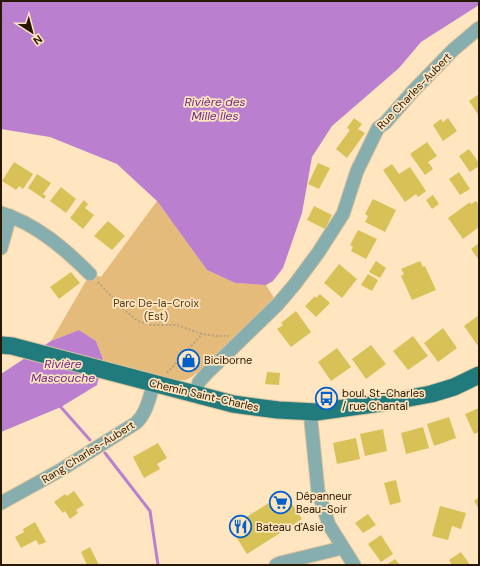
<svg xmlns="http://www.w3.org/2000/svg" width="480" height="566" font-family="'DM Sans',sans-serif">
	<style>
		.green { fill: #e4bb7b }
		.water { fill: #ba7fce }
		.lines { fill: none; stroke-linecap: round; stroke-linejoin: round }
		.stream { stroke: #ba7fce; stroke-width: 3 }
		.building { fill: #d8c157 }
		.minor-casing { stroke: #d8c09d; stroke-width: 15 }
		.major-casing { stroke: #d8c09d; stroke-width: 19 }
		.path { stroke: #b8a281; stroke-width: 2; stroke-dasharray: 2 2; stroke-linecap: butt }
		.minor { stroke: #86aeae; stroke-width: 13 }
		.major { stroke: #217a7c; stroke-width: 17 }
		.labels { text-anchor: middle; stroke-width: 3.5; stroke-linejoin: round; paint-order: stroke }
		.street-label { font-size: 11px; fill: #271800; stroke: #ffe5c0 }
		.park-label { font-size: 11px; fill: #4f3810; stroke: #ffe5c0 }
		.poi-label { font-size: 11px; fill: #271800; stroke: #ffe5c0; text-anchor: start }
		.water-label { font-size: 12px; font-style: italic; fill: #6f2785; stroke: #ffe5c0 }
	</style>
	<rect width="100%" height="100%" fill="#ffe5c0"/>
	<path class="green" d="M157 201 207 270 235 283 266 285 274 298 197 375 196 373C187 382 184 381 172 379L104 361 96 341 79 330 51 341 90 274 101 277Z"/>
	<g class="water">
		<path d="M1 1H479V5L421 42 399 68 332 126 312 157 302 213 283 268 273 281 266 285 235 283 207 270 157 201 117 164 50 137 1 129Z"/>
		<path d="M79 330 96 341 103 359 97 385 61 407 1 432V374L51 341Z"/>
	</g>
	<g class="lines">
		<g class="stream">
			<path d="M59 405 90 440"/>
			<path d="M105 453 150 511 158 565"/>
		</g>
	</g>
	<g class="building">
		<path d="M479 94V116L469 101Z"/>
		<path d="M354 118 362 124 358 129 365 133 347 158 336 149 350 130 347 128Z"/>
		<path d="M448 118 457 131 443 141 433 125 441 119 443 122Z"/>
		<path d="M427 142 437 156 428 162 433 169 425 175 410 154Z"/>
		<path d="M469 149 479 163V166L470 172 459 156Z"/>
		<path d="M14 162 33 174 23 189 19 186 16 190 2 181Z"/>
		<path d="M318 163 330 168 319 189 308 184Z"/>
		<path d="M392 164 399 174 410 167 426 191 418 197 416 194 405 202 383 170Z"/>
		<path d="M459 172 470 189 460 195 449 179Z"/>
		<path d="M37 174 51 183 43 194 46 196 44 199 28 188Z"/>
		<path d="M61 187 76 199 66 213 50 201Z"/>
		<path d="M433 195 439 204 432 209 426 200Z"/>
		<path d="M373 199 396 210 385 232 365 222 368 216 365 214Z"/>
		<path d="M84 200 88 204 85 208 94 215 83 229 70 218Z"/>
		<path d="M476 201 479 205V227L463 239 448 218 470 202 471 204Z"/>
		<path d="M314 206 332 215 325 229 307 220Z"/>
		<path d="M108 221 125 236 112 250 94 236Z"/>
		<path d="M358 230 377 239 366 259 351 251 353 247 350 245Z"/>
		<path d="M479 243V260L471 249Z"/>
		<path d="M376 261 386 268 380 278 369 272Z"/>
		<path d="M420 261 423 267 425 266 436 290 412 300 401 276 404 274 401 269Z"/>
		<path d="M339 264 357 279 342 298 324 283Z"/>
		<path d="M71 272 80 283 59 299 50 287Z"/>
		<path d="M368 274 378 280 372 291 361 285Z"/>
		<path d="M320 294 330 303 316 317 305 306 315 296 316 298Z"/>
		<path d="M296 311 311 332 291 347 277 329 283 325 281 323Z"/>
		<path d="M479 315V345L478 346 464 326Z"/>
		<path d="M443 328 457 348 438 362 424 343Z"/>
		<path d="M413 336 428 356 408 370 393 351Z"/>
		<path d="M371 345 386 364 366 379 352 359Z"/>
		<path d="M337 348 351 367 331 381 318 362Z"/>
		<path d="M267 372 280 373 279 385 265 384Z"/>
		<path d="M479 408V432L474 434 465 414Z"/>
		<path d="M449 417 456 438 434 446 427 424Z"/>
		<path d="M423 427 429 448 406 454 401 433Z"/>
		<path d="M383 429 387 451 365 456 360 434Z"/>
		<path d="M356 438 360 459 337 464 333 443Z"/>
		<path d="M158 443 167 458 157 464 160 469 144 478 133 457Z"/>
		<path d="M396 480 401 502 390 505 384 483Z"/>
		<path d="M74 491 84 505 76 510 78 513 70 519 65 511 63 513 54 502 65 494 67 496Z"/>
		<path d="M285 493 302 519 247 554 230 527Z"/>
		<path d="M479 497V509L474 501Z"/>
		<path d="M440 506 466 513 461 529 452 526 448 540 432 536Z"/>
		<path d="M368 514 376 525 363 533 355 523Z"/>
		<path d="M35 522 46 542 39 545 36 540 21 548 15 537 24 532 23 529Z"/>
		<path d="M381 535 393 554 381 562 368 544Z"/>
		<path d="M90 547 99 565H87L81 552Z"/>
		<path d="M461 552 470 565H452L449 560Z"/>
		<path d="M395 559 400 565H386Z"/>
	</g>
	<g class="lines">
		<defs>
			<g id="minor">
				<path d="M1 213C36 224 64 248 90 274"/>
				<path d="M1 248 10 216"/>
				<path d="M195 394 199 382 208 372 278 304 295 284 318 253 343 214 357 171 378 128 385 123 414 90 453 50 479 28"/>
				<path d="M310 411 318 491 329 525 354 565"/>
				<path d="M1 503 59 471 136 423C147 413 149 397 154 384"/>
				<path d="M276 565 280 563 342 548"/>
			</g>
			<path id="major" d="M1 345 12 346 233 404 278 410 316 412 388 402 431 394 454 387 479 375"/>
		</defs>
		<use href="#minor" class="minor-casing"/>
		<use href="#major" class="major-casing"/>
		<g class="path">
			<path d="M98 282 122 308 138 321 151 325H177L202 334 216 336H229"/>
			<path d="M167 373 202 334"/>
		</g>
		<use href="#minor" class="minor"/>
		<use href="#major" class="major"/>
	</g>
	<defs>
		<symbol id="shop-ring" viewBox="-11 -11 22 22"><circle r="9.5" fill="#ffe5c0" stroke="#0360c9" stroke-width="1.5"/><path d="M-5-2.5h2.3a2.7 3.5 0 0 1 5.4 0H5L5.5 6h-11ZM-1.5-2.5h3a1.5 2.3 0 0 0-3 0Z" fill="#0360c9"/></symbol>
		<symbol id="bus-ring" viewBox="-11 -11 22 22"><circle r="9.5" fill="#ffe5c0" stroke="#0360c9" stroke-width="1.5"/><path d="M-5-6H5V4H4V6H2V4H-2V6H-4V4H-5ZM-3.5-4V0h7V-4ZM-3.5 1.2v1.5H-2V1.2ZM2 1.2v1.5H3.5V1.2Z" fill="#0360c9"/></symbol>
		<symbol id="supermarket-ring" viewBox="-11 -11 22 22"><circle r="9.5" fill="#ffe5c0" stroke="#0360c9" stroke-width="1.5"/><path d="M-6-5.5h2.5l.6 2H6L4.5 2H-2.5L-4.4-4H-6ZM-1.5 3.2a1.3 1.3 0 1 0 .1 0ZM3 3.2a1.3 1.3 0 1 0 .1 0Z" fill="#0360c9"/></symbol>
		<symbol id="restaurant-ring" viewBox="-11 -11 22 22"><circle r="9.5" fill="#ffe5c0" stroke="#0360c9" stroke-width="1.5"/><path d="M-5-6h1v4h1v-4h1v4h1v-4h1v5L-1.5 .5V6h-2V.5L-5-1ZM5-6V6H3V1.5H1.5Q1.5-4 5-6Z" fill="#0360c9"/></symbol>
	</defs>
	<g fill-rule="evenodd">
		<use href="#shop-ring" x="176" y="348" width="25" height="25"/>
		<use href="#bus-ring" x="314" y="386" width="25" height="25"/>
		<use href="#supermarket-ring" x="268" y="490" width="25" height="25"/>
		<use href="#restaurant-ring" x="228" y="514" width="25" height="25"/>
	</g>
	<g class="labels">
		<g class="street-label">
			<text transform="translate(414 91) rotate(-46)" y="4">Rue Charles-Aubert</text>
			<text transform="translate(204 395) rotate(13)" y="4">Chemin Saint-Charles</text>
			<text transform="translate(88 452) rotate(-32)" y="4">Rang Charles-Aubert</text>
		</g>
		<g class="park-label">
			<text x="156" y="307">Parc De-la-Croix<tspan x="156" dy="13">(Est)</tspan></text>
		</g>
		<g class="poi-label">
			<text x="204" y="364">Biciborne</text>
			<text x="342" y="397">boul. St-Charles<tspan x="342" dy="13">/ rue Chantal</tspan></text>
			<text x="296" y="500">Dépanneur<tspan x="296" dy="13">Beau-Soir</tspan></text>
			<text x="256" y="531">Bateau d'Asie</text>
		</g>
		<g class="water-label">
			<text x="215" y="106">Rivière des<tspan x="215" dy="14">Mille Îles</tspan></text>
			<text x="63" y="368">Rivière<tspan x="63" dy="14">Mascouche</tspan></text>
		</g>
	</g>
	<rect width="480" height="566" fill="none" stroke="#271800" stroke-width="4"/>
	<g transform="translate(32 32) rotate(144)" stroke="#ffe5c0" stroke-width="3" paint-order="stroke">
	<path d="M0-3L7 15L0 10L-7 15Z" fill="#271800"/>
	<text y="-6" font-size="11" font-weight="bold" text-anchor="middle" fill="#271800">N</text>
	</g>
</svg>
